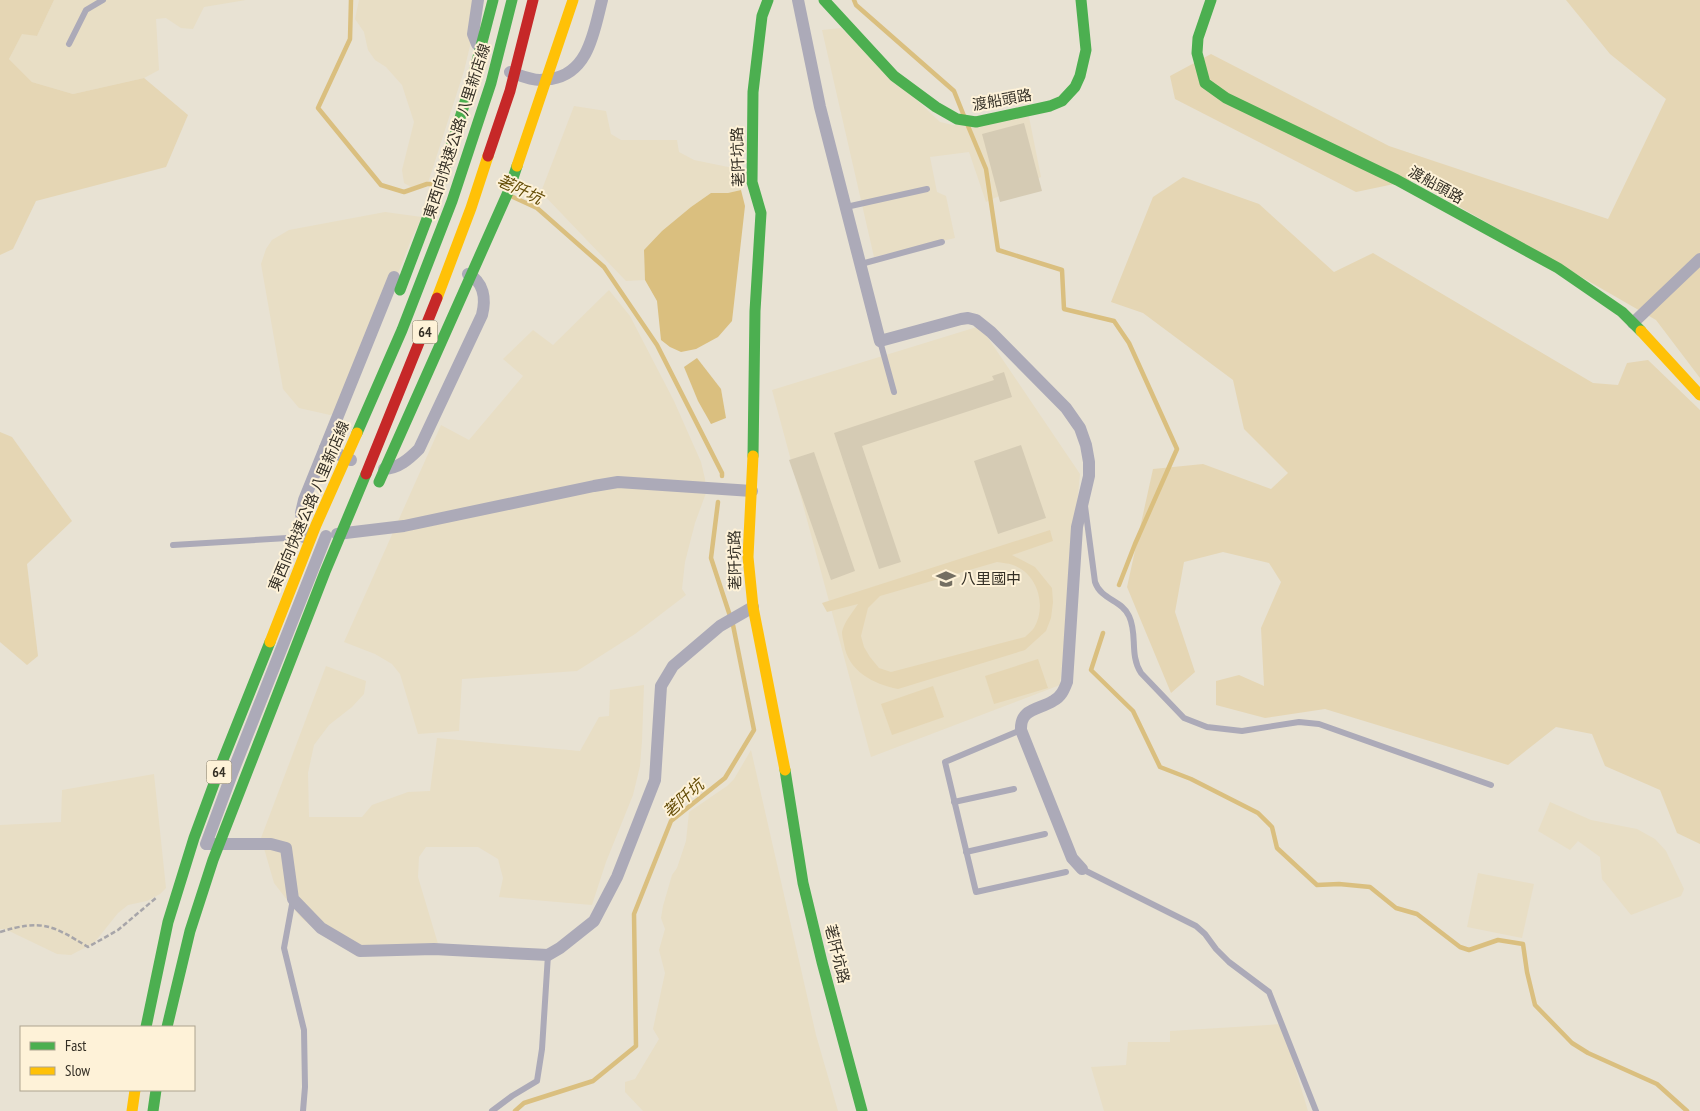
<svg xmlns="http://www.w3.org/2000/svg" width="1700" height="1111" font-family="'PT Sans Narrow','Noto Sans TC',sans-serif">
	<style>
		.built { fill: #e8dec5 }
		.green { fill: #e5d6b4; fill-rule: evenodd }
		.water { fill: #dabf7f }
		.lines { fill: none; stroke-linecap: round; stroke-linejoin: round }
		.stream { stroke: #dabf7f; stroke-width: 4.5 }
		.building { fill: #d5cbb4 }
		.path { stroke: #a7a5a9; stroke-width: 2.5; stroke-dasharray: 5 2.5; stroke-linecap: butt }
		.lane { stroke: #acaab8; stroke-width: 6 }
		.street { stroke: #acaab8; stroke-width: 12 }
		.fast { stroke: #4caf50; stroke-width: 11 }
		.slow { stroke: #ffc107; stroke-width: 11 }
		.fast-bridge { stroke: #4caf50; stroke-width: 11 }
		.slow-bridge { stroke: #ffc107; stroke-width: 11 }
		.jam-bridge { stroke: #c62828; stroke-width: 11 }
		.labels { text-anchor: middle; stroke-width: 4; stroke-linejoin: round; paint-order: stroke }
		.shield { fill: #fef2d8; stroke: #716a5b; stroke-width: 1 }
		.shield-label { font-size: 14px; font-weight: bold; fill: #342f25 }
		.street-label { font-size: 15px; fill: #342f25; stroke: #fef2d8 }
		.poi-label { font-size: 15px; fill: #342f25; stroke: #fef2d8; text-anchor: start }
		.water-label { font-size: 16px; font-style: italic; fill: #644c06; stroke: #fef2d8 }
	</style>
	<rect width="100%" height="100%" fill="#e8e2d3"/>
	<g class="built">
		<path d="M54 0H246L204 7 193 29 181 28 166 18 156 19 159 70 144 78 73 94 32 82 9 59 22 33 37 36Z"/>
		<path d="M359 0H481L464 71 427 186 411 187 404 183 402 170 414 122 402 85 386 67 375 60 368 50 364 32 355 19Z"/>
		<path d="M841 28 940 122 953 125 1029 117 1041 177 986 202 969 152 930 157 937 192 946 196 955 238 874 257 822 30Z"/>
		<path d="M574 106 606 111 611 134 621 140H677L679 152 694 160 733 168 743 178 741 190 728 193H711L691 207 662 231 644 250 645 280 626 281 541 192Z"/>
		<path d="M385 212 422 217 411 240 344 411 330 415 299 408 283 389 261 264 266 249 272 240 289 230Z"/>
		<path d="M609 290 630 316 674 401 701 462 705 479 706 493 695 523 685 562 682 589 686 595 635 634 577 671 462 679 459 731 418 734 400 674 392 664 375 654 344 642 441 425 469 440 523 376 503 359 533 330 553 345Z"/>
		<path d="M980 326 1080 474 1060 685 871 757 772 390Z"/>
		<path d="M326 666 366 681 364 694 352 707 329 725 314 745 308 773 309 817H362L372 805 408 792 430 791 437 738 580 751 599 717 609 716 610 690 644 685 642 741 640 766 633 795 606 862 592 905 499 897 503 878 498 859 478 847H426L419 857 418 877 439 947 354 950 319 932 301 918 274 883 261 838Z"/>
		<path d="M751 750 816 1035 838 1111H643L625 1092V1082L635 1079 659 1039 653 1029 665 973 659 950 665 929 661 918 663 906 672 875 677 868 686 841 689 812 727 786 734 779Z"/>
		<path d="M154 774 166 888 160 894 147 901 128 905 118 913 94 943 71 955 57 954 5 929H0V825L61 822 62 790Z"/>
		<path d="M1550 802 1591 820 1637 829 1655 839 1666 851 1684 889 1681 896 1631 915 1602 879 1600 857 1578 841 1570 850 1538 831Z"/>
		<path d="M1478 873 1534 884 1522 938 1467 927Z"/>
		<path d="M1282 1024 1308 1111H1104L1091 1067 1126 1065 1128 1042H1170V1031Z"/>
	</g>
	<g class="green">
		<path d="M0 0H54L37 36 22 34 9 59 32 82 73 94 144 78 188 115 166 167 36 201 13 249 0 255Z"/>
		<path d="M1566 0H1700V378L1656 320 1413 180 1356 192 1175 99 1170 76 1211 54 1389 146 1608 219 1666 99 1610 54Z"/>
		<path d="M1183 177 1259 204 1334 272 1373 253 1593 383 1618 385 1627 363 1648 360 1700 410V844L1677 833 1660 790 1605 766 1592 734 1556 727 1508 765 1325 709 1265 718 1216 705V681L1239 675 1264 686 1261 628 1281 582 1269 563 1223 552 1184 562 1175 612 1195 672 1171 693 1127 587 1153 469 1203 464 1271 489 1288 473 1244 429 1233 380 1143 313 1111 302 1153 197Z"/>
		<path d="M0 432 12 437 72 521 27 564 38 656 27 665 0 642Z"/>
		<path d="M1050 530 1053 541 1012 555 1035 567 1052 588 1053 602 1051 618 1046 631 1025 650 898 689C873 684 848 671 844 644 843 640 842 635 842 632 844 622 853 612 858 604L827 612 822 603ZM997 562C1002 563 1008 563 1013 565 1038 574 1047 606 1034 628 1032 631 1028 634 1025 637L891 672 879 668 870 657 864 647 861 636 868 608 880 596Z"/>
		<path d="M1038 659 1048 688 994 704 985 676Z"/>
		<path d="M933 686 944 717 892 735 881 704Z"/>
	</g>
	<g class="water">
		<path d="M741 190 745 206 732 321 718 337 696 349 681 352 670 347 661 340 657 301 645 280 644 250 662 231 691 207 711 193H728Z"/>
		<path d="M697 358 721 389 726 418 711 424 698 401 684 367Z"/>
	</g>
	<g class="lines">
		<g class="stream">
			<path d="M351 0 350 39 318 108 381 185 404 192 427 184H433"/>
			<path d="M854 0 856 5 954 91 964 116"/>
			<path d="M968 126 986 169 998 250 1062 270 1064 309 1114 321 1129 343 1177 449 1135 544 1119 585"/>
			<path d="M513 197 537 208 604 267 657 345 722 473V476"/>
			<path d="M1103 633 1091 670 1133 711 1160 767 1191 779 1258 813 1272 827 1277 848 1317 885 1339 884 1370 887 1396 908 1417 914 1460 947 1469 950 1498 940 1523 944 1527 972 1535 1005 1572 1043 1588 1053 1657 1084 1687 1111"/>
			<path d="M515 1111 524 1103 593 1081 636 1046 634 914 671 821 725 778 754 730 733 625 711 558 718 502"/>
		</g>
	</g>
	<g class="building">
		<path d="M1024 123 1042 191 1000 202 982 134Z"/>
		<path d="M1004 372 1012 397 862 446 901 562 879 569 834 433 994 380 992 376Z"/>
		<path d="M1021 445 1046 518 998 534 974 461Z"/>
		<path d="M814 452 855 571 831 580 789 460Z"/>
	</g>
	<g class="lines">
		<path class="path" d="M0 932C42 919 52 925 88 947L118 930 156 898"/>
		<g class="lane">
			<path d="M69 44 86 10 103 0"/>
			<path d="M846 207 927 189"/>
			<path d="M861 264 942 242"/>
			<path d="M880 341 894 392"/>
			<path d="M1085 506 1095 582C1101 600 1122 600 1129 616 1138 635 1129 654 1141 673L1184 718 1207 727 1242 731 1299 722 1319 724 1491 785"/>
			<path d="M173 545 304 537"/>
			<path d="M1021 730 945 762 976 892 1066 872"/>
			<path d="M954 802 1014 789"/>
			<path d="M966 852 1045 834"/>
			<path d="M1082 869 1196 926 1205 934 1216 949 1229 962 1269 992 1316 1111"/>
			<path d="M293 899 284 948 304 1030 305 1087 303 1111"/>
			<path d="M492 1111 512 1096 537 1081 542 1049 548 955"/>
		</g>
		<g class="street">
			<path d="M798 0 820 107 880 341 961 319 968 318 976 320 991 332 1066 408 1080 428 1086 445 1089 462V476L1077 527 1067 682C1064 690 1061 697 1053 701 1039 710 1020 708 1021 730L1072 858 1082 869"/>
			<path d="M477 44 473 34 478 0"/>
			<path d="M510 72C519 75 530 80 540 80 543 80 548 79 551 79 589 73 594 31 602 0"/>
			<path d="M1633 323 1700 259"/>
			<path d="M325 448 351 460"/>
			<path d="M384 469C399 468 409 459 419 449L482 315C486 299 484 282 468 274"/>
			<path d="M337 534 404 526 594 486 618 482 752 491"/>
			<path d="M326 536 233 771 206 844H271L286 848 293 899 321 928 360 951 434 949 548 955 560 948 594 921 617 877 655 780 661 686 673 666 720 626 753 607"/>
			<path d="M310 537H304L301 513 304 500 394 277"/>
		</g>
		<g class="fast">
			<path d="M824 0 894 76 936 107 957 119 976 122 1050 106 1062 101 1075 87 1080 76 1086 50 1081 0"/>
			<path d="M1211 0 1198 38 1197 53 1205 83 1226 98 1397 180 1558 268 1622 312 1641 331"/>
			<path d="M753 456 755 311 761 213 752 182 753 92 762 16 768 0"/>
			<path d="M785 770 803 883 822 962 862 1111"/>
			<path d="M153 1111 156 1090"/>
		</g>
		<g class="slow">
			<path d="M1641 331 1700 395"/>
			<path d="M753 456 748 557 753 607 785 770"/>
			<path d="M132 1111 135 1090"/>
		</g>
		<g class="fast-bridge">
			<path d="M400 290 436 195 474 73 493 0"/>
			<path d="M357 433 402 330 452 201 491 83 512 0"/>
			<path d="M379 482 509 190 517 166"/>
			<path d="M146 1027 168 922 194 838 222 762 270 642"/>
			<path d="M167 1027 190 931 213 860 325 572 366 474"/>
		</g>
		<g class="slow-bridge">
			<path d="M517 166 573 0"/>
			<path d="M437 298 471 208 488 156"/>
			<path d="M270 642 316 525 357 433"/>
		</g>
		<g class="jam-bridge">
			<path d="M488 156 510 91 533 0"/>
			<path d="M366 474 437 298"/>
		</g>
	</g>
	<defs>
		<symbol id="school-bare" viewBox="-9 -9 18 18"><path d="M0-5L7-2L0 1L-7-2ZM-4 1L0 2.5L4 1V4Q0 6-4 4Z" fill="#736e62" stroke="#fef2d8" stroke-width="2.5" paint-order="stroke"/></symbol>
	</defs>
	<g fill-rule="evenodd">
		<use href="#school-bare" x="932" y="565" width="28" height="28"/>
	</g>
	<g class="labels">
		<g class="shield">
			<rect x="412.5" y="320.5" width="25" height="23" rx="4"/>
			<rect x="206.5" y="760.5" width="25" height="23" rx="4"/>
		</g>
		<g class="shield-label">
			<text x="425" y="337">64</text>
			<text x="219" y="777">64</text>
		</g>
		<g class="street-label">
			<text transform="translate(1002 100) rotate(-10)" y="5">渡船頭路</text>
			<text transform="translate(457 131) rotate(-72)" y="5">東西向快速公路 八里新店線</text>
			<text transform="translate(738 157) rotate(-92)" y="5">荖阡坑路</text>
			<text transform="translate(1436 185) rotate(29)" y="5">渡船頭路</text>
			<text transform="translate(309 506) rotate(-67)" y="5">東西向快速公路 八里新店線</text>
			<text transform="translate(735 560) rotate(-91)" y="5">荖阡坑路</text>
			<text transform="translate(837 954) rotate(76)" y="5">荖阡坑路</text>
		</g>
		<g class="poi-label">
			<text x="961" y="584">八里國中</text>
		</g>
		<g class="water-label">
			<text transform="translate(520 189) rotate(25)" y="6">荖阡坑</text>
			<text transform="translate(683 798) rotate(-42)" y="6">荖阡坑</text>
		</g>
	</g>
	<rect x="20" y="1026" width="175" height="65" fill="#fef2d8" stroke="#ada490"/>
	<rect x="30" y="1042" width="25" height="8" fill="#4caf50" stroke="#ada490"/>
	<text x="65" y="1051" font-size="15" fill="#342f25">Fast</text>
	<rect x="30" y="1067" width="25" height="8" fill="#ffc107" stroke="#ada490"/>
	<text x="65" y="1076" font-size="15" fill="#342f25">Slow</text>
</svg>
